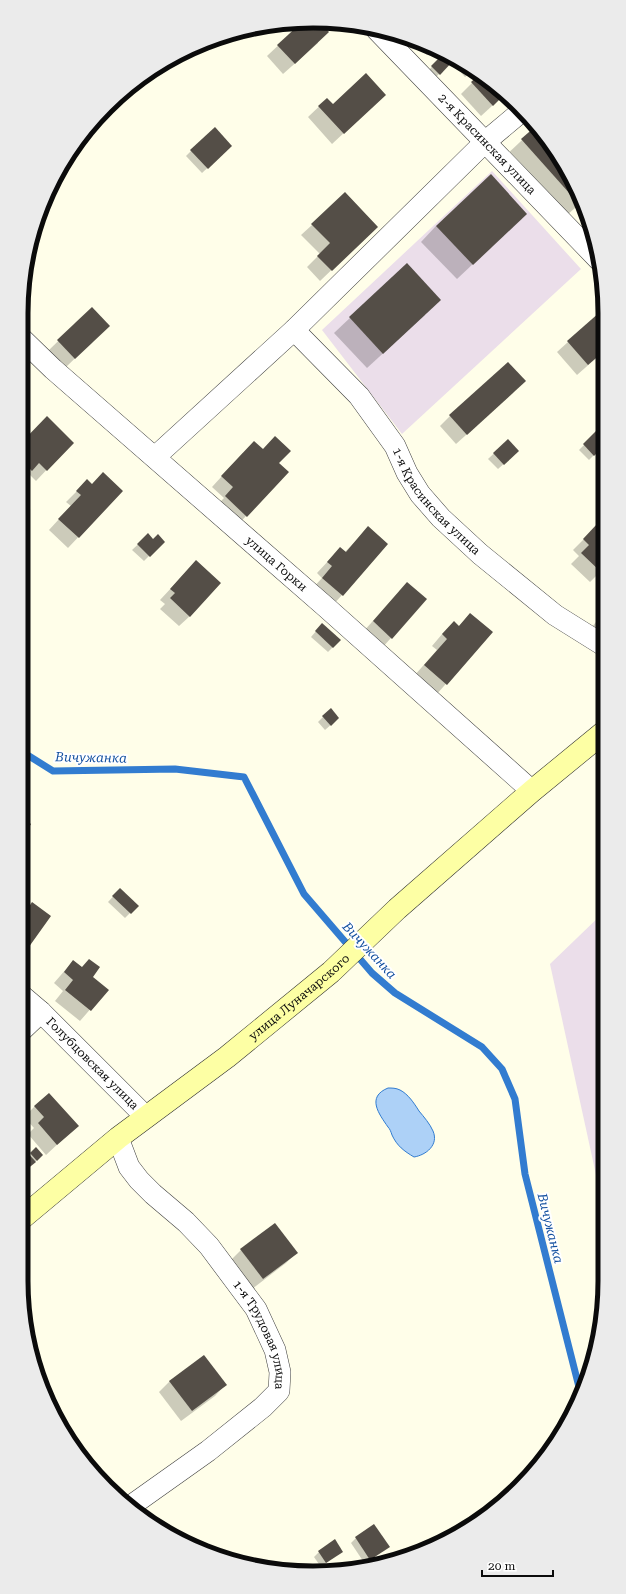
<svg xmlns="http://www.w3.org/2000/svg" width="626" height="1594" font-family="'Roboto Serif',serif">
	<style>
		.industrial { fill: #ebdeea }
		.water { fill: #add1f7; stroke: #327cd0 }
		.shadow { fill: #0003 }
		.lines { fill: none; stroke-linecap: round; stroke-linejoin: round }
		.stream { stroke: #327cd0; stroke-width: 7 }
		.building { fill: #544e47 }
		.minor-casing { stroke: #3e3e3e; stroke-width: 22 }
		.secondary-casing { stroke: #2d2d2d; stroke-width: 23 }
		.minor { stroke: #fff; stroke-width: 21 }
		.secondary { stroke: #fdffa4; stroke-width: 22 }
		.labels { text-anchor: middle; stroke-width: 4; stroke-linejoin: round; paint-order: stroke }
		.street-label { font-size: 12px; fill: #0b0b0b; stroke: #fff }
		.water-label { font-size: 13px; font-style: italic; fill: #124f9f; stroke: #fff }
		.rim { fill: none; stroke: #0b0b0b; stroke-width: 5 }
	</style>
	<rect width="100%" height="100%" fill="#fffee9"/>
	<g class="industrial">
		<path d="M492 171 581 269 402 434 322 330Z"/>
		<path d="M604 912 605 1216 550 964Z"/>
	</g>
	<path class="water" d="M388 1088C392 1088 396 1088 400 1090 408 1094 414 1103 419 1111 424 1117 430 1124 433 1131 439 1145 426 1155 414 1157 404 1151 397 1146 392 1135 391 1132 390 1129 388 1127 379 1114 366 1097 388 1088Z"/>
	<g class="shadow">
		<path d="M319 22 318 43 283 74 267 56 302 23Z"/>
		<path d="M415 43 432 51 427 55Z"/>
		<path d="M443 55 452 61 434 79 427 72Z"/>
		<path d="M461 64 474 70 465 77 457 68Z"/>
		<path d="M480 75 504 95 481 116 461 94Z"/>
		<path d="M327 99 332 105H374L332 144 308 117Z"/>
		<path d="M536 127 583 201 559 222 502 159Z"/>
		<path d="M231 146 202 173 186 156 191 151Z"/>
		<path d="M312 225 366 237 320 281 307 267 320 254 301 235Z"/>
		<path d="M436 226 510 229 457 279 421 242Z"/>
		<path d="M407 264 425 315 367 368 334 333Z"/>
		<path d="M92 308 98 336 64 369 47 352Z"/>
		<path d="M603 316V352L577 375 557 352 568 342Z"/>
		<path d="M514 392 456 444 440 426 450 416Z"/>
		<path d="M599 430 603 446 589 460 579 450Z"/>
		<path d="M508 440 513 456 498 469 488 459Z"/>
		<path d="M72 443 36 481 28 473 21 480V444Z"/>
		<path d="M243 453 278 463 246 516 236 527 215 507 224 498 212 487Z"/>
		<path d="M92 485 122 491 68 548 49 530 71 506 66 502 77 491Z"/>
		<path d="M597 526 603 532V569L590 582 571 564 579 556 573 550Z"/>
		<path d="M368 528 342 595 332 606 312 589 322 578 317 573 330 559 345 552Z"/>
		<path d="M148 535 153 540 163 542 144 561 132 550Z"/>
		<path d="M186 572 190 616 179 626 160 609 165 604 160 600Z"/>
		<path d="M397 594 391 638 381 649 363 632Z"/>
		<path d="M603 613V637L592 627Z"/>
		<path d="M470 614 491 633 436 695 414 676 437 650 432 646 443 633 458 627Z"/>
		<path d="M317 630 333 647 328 652 311 637Z"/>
		<path d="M323 717 333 723 325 730 318 722Z"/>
		<path d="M120 889 137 906 125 918 108 902Z"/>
		<path d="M32 904 21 956V915Z"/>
		<path d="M73 961 107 990 80 1021 55 1001 63 991 54 983Z"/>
		<path d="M35 1106 77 1126 46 1155 28 1134 34 1128 24 1117Z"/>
		<path d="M36 1149 37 1160 21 1174V1154L29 1155Z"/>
		<path d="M241 1250 296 1253 286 1263 252 1289 231 1260Z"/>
		<path d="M170 1381 225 1385 215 1396 181 1421 159 1392Z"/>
		<path d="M356 1538 388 1546 365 1564 351 1543Z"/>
		<path d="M342 1551 321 1567 314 1557 319 1552Z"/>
	</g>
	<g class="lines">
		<path class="stream" d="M21 751 53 771 175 769 244 777 304 894 372 973 395 993 482 1047 502 1069 515 1099 525 1174 580 1391V1398"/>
	</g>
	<g class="building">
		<path d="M320 22 329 32 295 64 277 45 301 23Z"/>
		<path d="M442 55 453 61 440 75 431 66Z"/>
		<path d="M464 65 469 68 475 70 471 73Z"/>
		<path d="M366 73 386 95 344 134 318 106 327 98 333 104Z"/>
		<path d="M480 74 504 95 493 106 471 82Z"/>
		<path d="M536 126 583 201 579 204 521 139Z"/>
		<path d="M215 127 232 146 208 169 190 150Z"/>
		<path d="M491 174 527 214 473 265 436 226Z"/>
		<path d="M345 192 378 227 332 271 317 256 330 243 311 224Z"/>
		<path d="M407 263 441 300 383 354 349 317Z"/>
		<path d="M92 307 110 326 75 359 57 340Z"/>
		<path d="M600 312 603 315V352L588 365 567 341Z"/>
		<path d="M508 362 526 381 467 435 449 415Z"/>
		<path d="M47 416 74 443 47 471 39 463 32 471 21 460V443Z"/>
		<path d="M599 428 603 432V447L594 456 583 444Z"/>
		<path d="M275 436 291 451 279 463 289 472 247 517 225 496 233 487 221 476 254 441 263 449Z"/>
		<path d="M508 439 519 451 504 465 493 453Z"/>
		<path d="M103 472 123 491 79 538 58 519 81 495 76 491 87 479 92 484Z"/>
		<path d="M597 524 603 530V570L601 572 581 553 589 545 583 539Z"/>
		<path d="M368 526 388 544 343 596 322 578 332 566 327 562 340 547 346 552Z"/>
		<path d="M148 533 153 539 158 534 165 542 150 557 137 544Z"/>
		<path d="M196 560 221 583 190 617 170 598 175 593 170 589Z"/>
		<path d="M407 582 427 599 392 639 373 621Z"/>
		<path d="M470 613 493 632 447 685 424 665 447 639 442 634 454 621 459 626Z"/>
		<path d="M322 623 341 640 333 648 315 631Z"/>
		<path d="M331 708 339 718 331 726 322 716Z"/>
		<path d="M21 817 31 824 24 835 21 833Z"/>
		<path d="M21 887 30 894 21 905Z"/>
		<path d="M120 888 139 906 131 914 112 896Z"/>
		<path d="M32 902 51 916 21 958V915L23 916Z"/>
		<path d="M89 959 100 967 93 977 109 990 91 1011 65 990 73 980 64 972 73 960 82 967Z"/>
		<path d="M49 1093 79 1126 57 1145 38 1123 44 1117 34 1106Z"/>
		<path d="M36 1147 43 1155 37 1161 30 1153Z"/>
		<path d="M24 1149 36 1162 26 1170 21 1164V1152Z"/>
		<path d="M275 1223 298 1253 263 1279 240 1249Z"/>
		<path d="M204 1355 227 1385 192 1411 169 1381Z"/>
		<path d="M374 1524 390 1547 370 1560 355 1537Z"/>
		<path d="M335 1539 343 1552 326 1563 318 1551Z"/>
	</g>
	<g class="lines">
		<defs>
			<g id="minor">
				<path id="s1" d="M376 29 599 260"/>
				<path id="s2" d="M294 330 359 396 395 446 407 473 420 494 441 518 480 554 555 615 603 645"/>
				<path id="s3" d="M21 338 53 369 327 608 532 791"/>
				<path d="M155 457 294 330 485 142 522 111"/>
				<path id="s4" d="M21 995 41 1012 145 1116"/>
				<path d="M21 1031 41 1012"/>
				<path id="s5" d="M118 1138 129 1167 139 1180 153 1194 186 1222 209 1246 256 1309 275 1350 280 1372 279 1391 263 1407 208 1451 132 1505"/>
			</g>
			<g id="secondary">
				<path id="s6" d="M21 1219 118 1138 227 1057 331 972 397 909 532 791 604 732"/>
			</g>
		</defs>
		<use href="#minor" class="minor-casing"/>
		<use href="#secondary" class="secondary-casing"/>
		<use href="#minor" class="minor"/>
		<use href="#secondary" class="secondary"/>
	</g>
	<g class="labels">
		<g class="street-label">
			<text dy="4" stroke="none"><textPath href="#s1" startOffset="160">2-я Красинская улица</textPath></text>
			<text dy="4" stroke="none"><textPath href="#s2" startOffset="224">1-я Красинская улица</textPath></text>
			<text dy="4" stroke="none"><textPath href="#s3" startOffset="341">улица Горки</textPath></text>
			<text dy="4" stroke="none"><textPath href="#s6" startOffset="356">улица Луначарского</textPath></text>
			<text dy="4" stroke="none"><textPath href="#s4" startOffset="99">Голубцовская улица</textPath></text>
			<text dy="4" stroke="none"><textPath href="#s5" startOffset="248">1-я Трудовая улица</textPath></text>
		</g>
		<g class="water-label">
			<text transform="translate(91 757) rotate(1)" y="5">Вичужанка</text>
			<text transform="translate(370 950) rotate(47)" y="5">Вичужанка</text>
			<text transform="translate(551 1228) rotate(76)" y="5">Вичужанка</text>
		</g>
	</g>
	<path d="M0 0H626V1594H0ZM313 28H313A285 285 0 0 1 598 313V1281A285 285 0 0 1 313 1566H313A285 285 0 0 1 28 1281V313A285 285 0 0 1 313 28Z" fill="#ebebeb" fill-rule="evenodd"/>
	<path class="rim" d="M313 28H313A285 285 0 0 1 598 313V1281A285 285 0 0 1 313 1566H313A285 285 0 0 1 28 1281V313A285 285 0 0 1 313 28Z"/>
	<path d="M482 1570v6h71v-6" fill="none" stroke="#0b0b0b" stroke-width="2"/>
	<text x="488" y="1570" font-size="12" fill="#0b0b0b" stroke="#ffffff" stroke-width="3" paint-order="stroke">20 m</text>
</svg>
